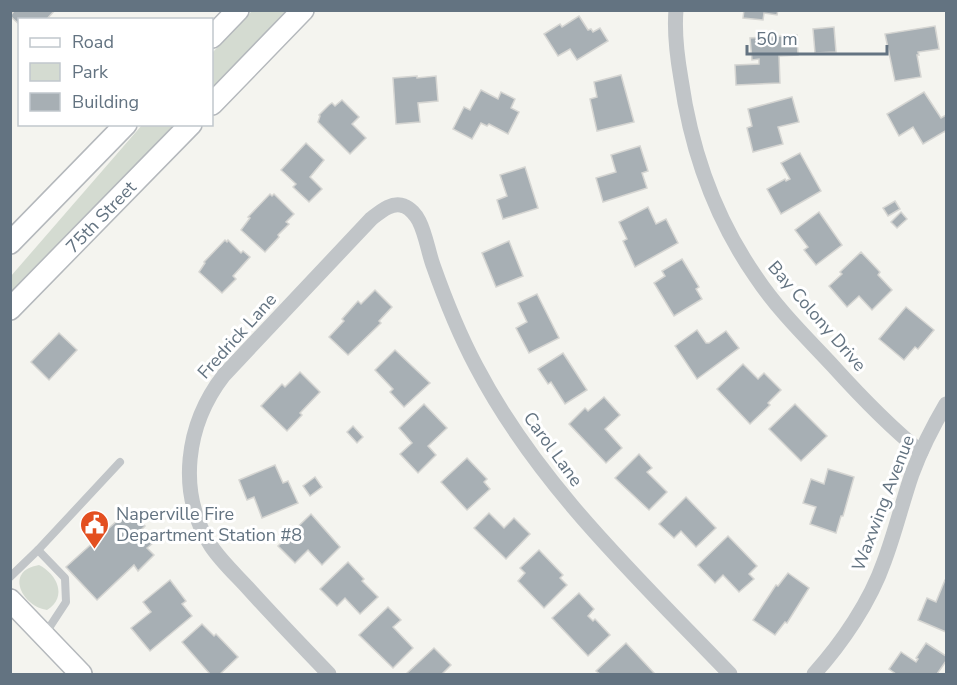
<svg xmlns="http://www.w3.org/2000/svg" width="957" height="685" font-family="'Nunito Sans',sans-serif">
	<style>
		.green { fill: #d4dbd1 }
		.building { fill: #a7afb4; stroke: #d5d5d2; stroke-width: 1.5 }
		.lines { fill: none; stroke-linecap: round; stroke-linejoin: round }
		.secondary-casing { stroke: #b4b8bc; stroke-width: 24 }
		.lane { stroke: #c1c5c8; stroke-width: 8 }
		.street { stroke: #c1c5c8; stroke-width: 15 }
		.secondary { stroke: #fff; stroke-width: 21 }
		.labels { text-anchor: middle; stroke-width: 6; stroke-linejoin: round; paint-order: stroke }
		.street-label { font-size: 18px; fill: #637381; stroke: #fff }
		.poi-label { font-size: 18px; fill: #637381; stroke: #fff; text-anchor: start }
	</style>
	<rect width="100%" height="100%" fill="#f4f4ef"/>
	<g class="green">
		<path d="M253 10 287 11 212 88V53Z"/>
		<path d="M142 125H176L11 294V276Z"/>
		<path d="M39 565C57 574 68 597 47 610 23 607 3 571 39 565Z"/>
	</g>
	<g class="building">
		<path d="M15 10H55L46 20H20V25L10 16Z"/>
		<path d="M744 10H778L777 15 764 13 763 20 743 18Z"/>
		<path d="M579 16 588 30 591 29 593 32 600 28 608 41 577 60 570 49 558 56 544 34 560 24 562 27Z"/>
		<path d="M935 26 939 49 918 52 919 55H917L921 77 895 81 885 34Z"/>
		<path d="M834 27 836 52 815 53 813 29Z"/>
		<path d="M797 35 798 55 779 56 780 83 736 85 735 65 759 64V59L752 60 750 38Z"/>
		<path d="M621 75 634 122 597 131 590 99 597 97 594 82Z"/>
		<path d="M417 76V78L436 76 438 101 418 103 420 122 396 124 393 78Z"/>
		<path d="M481 90 498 99 501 92 515 99 511 108 519 112 508 134 489 124 487 126 481 123 472 139 453 129 464 107 470 110Z"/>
		<path d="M924 92 941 118 946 115V134L945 131 923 144 913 127 899 136 887 114Z"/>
		<path d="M792 97 799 122 778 127 783 144 753 152 747 128 752 126 748 109Z"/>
		<path d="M342 100 359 117 352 124 366 138 350 154 318 122 320 116 319 115 329 105 332 103 335 106Z"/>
		<path d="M306 143 324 160 310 177 322 189 309 202 293 187 296 184 281 170Z"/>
		<path d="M640 146 648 171 642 173 647 188 603 202 596 178 616 172 611 155Z"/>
		<path d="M800 153 821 191 781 214 767 189 785 179 786 181 790 179 781 163Z"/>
		<path d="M525 167 538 208 503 219 497 200 507 196 500 175Z"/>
		<path d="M270 194 272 196 274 194 294 214 286 222 289 224 278 235 279 237 265 252 241 230 250 218 248 217Z"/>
		<path d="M895 201 900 209 888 216 883 208Z"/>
		<path d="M648 207 656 224 666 219 678 243 635 267 623 241 627 239 619 222Z"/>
		<path d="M819 212 842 245 816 265 804 250 808 247 795 230Z"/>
		<path d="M901 212 907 219 897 228 891 222Z"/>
		<path d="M225 240 227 242 228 240 241 253 243 251 250 257 233 276 236 279 222 293 199 272 205 263 204 262Z"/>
		<path d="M509 241 523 276 496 287 482 253Z"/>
		<path d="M861 252 880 272 878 275 892 290 872 310 859 296 847 307 829 286 842 274 840 272Z"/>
		<path d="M682 259 699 287 696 289 702 299 674 316 654 283 665 276 662 271Z"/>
		<path d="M375 290 392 307 379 321 381 323 348 355 329 337 344 321 342 319 358 301 361 304Z"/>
		<path d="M537 294 559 338 529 353 516 328 527 322 518 303Z"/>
		<path d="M906 307 934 330 918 349 915 347 904 360 879 339Z"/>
		<path d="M697 330 706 343H709L726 331 739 348 697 379 675 346Z"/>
		<path d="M59 333 77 350 49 380 31 362Z"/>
		<path d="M395 350 430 383 404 407 390 392 393 389 375 370Z"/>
		<path d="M563 353 587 390 565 404 551 382 548 384 538 369Z"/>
		<path d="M743 364 758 379 764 373 781 390 768 403 770 405 750 424 717 389Z"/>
		<path d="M300 372 320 392 300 413 302 415 287 431 261 406 282 384 285 387Z"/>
		<path d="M604 397 620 415 605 429 622 448 606 463 569 424 585 408 588 411Z"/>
		<path d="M424 404 447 428 428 446 436 455 418 473 400 454 412 443 399 428Z"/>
		<path d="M795 404 827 436 801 461 769 429Z"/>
		<path d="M353 426 363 437 357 443 347 432Z"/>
		<path d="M639 454 652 468 647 472 667 492 649 510 615 478Z"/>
		<path d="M467 458 487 479 484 482 490 489 467 510 441 482Z"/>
		<path d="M275 465 283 483 288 481 298 503 262 518 254 497 247 500 239 480Z"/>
		<path d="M828 469 854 477 843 516H841L836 533 810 524 816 507 803 503 811 479 824 484Z"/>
		<path d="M315 477 322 487 310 496 303 486Z"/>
		<path d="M686 497 716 528 696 547 681 531 674 538 659 524Z"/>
		<path d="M129 510 145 526 141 530 153 543 147 548 154 555 138 571 134 565 97 600 66 567Z"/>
		<path d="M489 513 504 528 514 518 530 534 506 559 474 528Z"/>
		<path d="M311 514 340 547 322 565 308 550 295 563 278 546Z"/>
		<path d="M728 536 757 566 749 574 754 579 739 592 723 575 715 583 698 565Z"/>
		<path d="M539 550 563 575 560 578 567 585 544 608 518 581 525 573 520 568Z"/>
		<path d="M348 562 364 579 362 581 378 597 360 614 345 598 337 606 320 589Z"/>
		<path d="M788 573 809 588 787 623 785 622 775 635 753 620 776 585 778 586Z"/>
		<path d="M170 580 186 601 182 604 192 616 150 651 131 628 151 612 143 602Z"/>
		<path d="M945 580H946V632L918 620 927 598 936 602Z"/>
		<path d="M579 593 594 609 588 616 593 621 595 619 610 635 588 656 552 618Z"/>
		<path d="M388 607 401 620 393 627 413 648 393 668 359 635Z"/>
		<path d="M202 624 214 636 216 634 238 657 220 674H210L182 642Z"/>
		<path d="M626 643 654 673 653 674H600L596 671Z"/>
		<path d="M926 643 946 656V661L937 674H896L889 669 901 652 916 662 918 659 916 658Z"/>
		<path d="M434 648 451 665 443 673 444 674H406Z"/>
	</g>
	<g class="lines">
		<defs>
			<g id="secondary">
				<path d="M212 37 238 10"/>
				<path d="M212 104 303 10"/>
				<path d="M10 243 126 124"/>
				<path d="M10 309 191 124"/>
				<path d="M10 600 81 674"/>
			</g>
		</defs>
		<use href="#secondary" class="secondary-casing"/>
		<g class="lane">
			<path d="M38 550 120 462"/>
			<path d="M10 577 38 550 65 578 66 602 45 634"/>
		</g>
		<g class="street">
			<path d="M676 10C674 33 677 56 681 79 691 149 715 218 756 277 778 310 807 338 833 366 861 397 889 426 921 452"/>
			<path d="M329 674C302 646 274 617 247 587 235 574 221 561 211 546 176 492 186 424 224 375L371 219C380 212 392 201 404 206 410 208 416 215 419 221 426 235 428 251 433 265 445 299 459 334 476 366 538 485 638 578 730 674"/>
			<path d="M814 674C842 643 870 602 884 562 895 533 902 503 912 474 921 450 933 426 946 404"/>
		</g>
		<use href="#secondary" class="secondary"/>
	</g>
	<defs>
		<symbol id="civic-pin" viewBox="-11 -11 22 30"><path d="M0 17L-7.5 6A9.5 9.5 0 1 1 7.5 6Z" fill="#e34f20" stroke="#fff"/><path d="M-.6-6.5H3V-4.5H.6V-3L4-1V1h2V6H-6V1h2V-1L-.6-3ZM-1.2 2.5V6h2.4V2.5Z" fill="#fff"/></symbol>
	</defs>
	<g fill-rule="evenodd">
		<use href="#civic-pin" x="78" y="508" width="33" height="45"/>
	</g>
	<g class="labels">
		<g class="street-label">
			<text transform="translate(101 217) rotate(-46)" y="6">75th Street</text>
			<text transform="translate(817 316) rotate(49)" y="6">Bay Colony Drive</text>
			<text transform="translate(237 336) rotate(-48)" y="6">Fredrick Lane</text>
			<text transform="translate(553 449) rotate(54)" y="6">Carol Lane</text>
			<text transform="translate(883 503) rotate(-69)" y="6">Waxwing Avenue</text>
		</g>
		<g class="poi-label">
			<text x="116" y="520">Naperville Fire<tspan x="116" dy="21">Department Station #8</tspan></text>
		</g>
	</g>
	<rect width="957" height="685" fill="none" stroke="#637381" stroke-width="24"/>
	<rect x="18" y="18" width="195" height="108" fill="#ffffff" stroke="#c1c7cd" stroke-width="1.5"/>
	<rect x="30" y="38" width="30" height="9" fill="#ffffff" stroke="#c1c7cd" stroke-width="1.5"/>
	<text x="72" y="48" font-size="18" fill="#637381">Road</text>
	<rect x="30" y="63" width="30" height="18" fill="#d4dbd1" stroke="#c1c7cd" stroke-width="1.5"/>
	<text x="72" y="78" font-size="18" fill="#637381">Park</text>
	<rect x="30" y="93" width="30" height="18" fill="#a7afb4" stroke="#c1c7cd" stroke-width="1.5"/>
	<text x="72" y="108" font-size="18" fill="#637381">Building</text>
	<path d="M747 45v9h140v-9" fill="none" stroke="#637381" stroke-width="3"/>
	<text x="756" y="45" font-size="18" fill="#637381" stroke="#ffffff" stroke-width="4.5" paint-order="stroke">50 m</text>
</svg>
